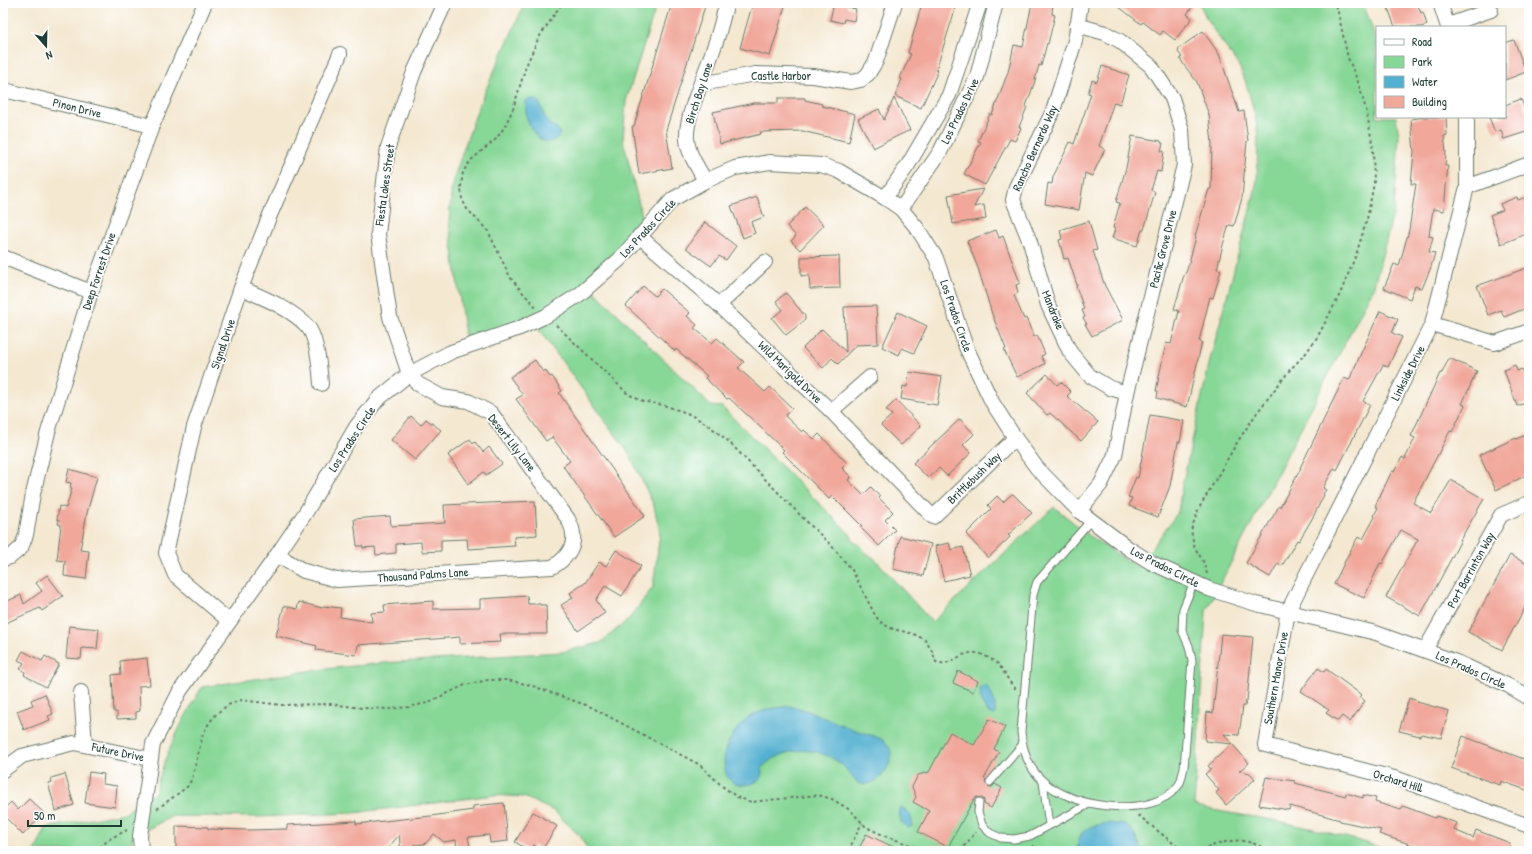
<svg xmlns="http://www.w3.org/2000/svg" width="1532" height="854" font-family="'Patrick Hand',sans-serif">
	<style>
		.green { fill: #87d797; stroke: #538a66 }
		.water { fill: #52b0d0; stroke: #387682 }
		.building { fill: #f1a89b }
		.lines { fill: none; stroke-linecap: round; stroke-linejoin: round }
		.service-casing { stroke: #6a796b; stroke-width: 9 }
		.minor-casing { stroke: #6a796b; stroke-width: 16 }
		.path { stroke: #6a796b; stroke-width: 2; stroke-dasharray: 3 3; stroke-linecap: butt }
		.service { stroke: #fff; stroke-width: 7 }
		.minor { stroke: #fff; stroke-width: 14 }
		.labels { text-anchor: middle; stroke-width: 3.5; stroke-linejoin: round; paint-order: stroke }
		.street-label { font-size: 12px; fill: #1f3d34; stroke: #fff }
	</style>
	<rect width="100%" height="100%" fill="#fff"/>
	<filter id="ink" filterUnits="userSpaceOnUse"><feTurbulence type="fractalNoise" baseFrequency=".025" numOctaves="2"/><feDisplacementMap in="SourceGraphic" scale="8" xChannelSelector="R" yChannelSelector="G"/><feConvolveMatrix kernelMatrix="1 2 1 2 8 2 1 2 1" color-interpolation-filters="sRGB"/></filter>
	<filter id="wash" filterUnits="userSpaceOnUse"><feTurbulence type="fractalNoise" baseFrequency=".012" numOctaves="4" result="noise"/><feDisplacementMap in="SourceGraphic" scale="16" xChannelSelector="R" yChannelSelector="G"/><feGaussianBlur stdDeviation="0.9" result="paint"/><feColorMatrix in="noise" values="0 0 0 0 0 0 0 0 0 0 0 0 0 0 0 0 0 1.4 0 .05"/><feComposite in="paint" operator="in"/></filter>
	<g filter="url(#wash)">
		<rect width="100%" height="100%" fill="#f4e8d1"/>
		<path class="green" d="M525 3H657L626 101 623 140 642 216 615 253 585 282 711 406 722 407 850 534 854 542 860 545 865 552 875 559 932 622 1054 507 1095 540 1138 567 1178 512 1182 486 1210 360 1255 191 1257 179 1258 135 1255 115 1245 80 1239 66 1209 23 1199 3H1363L1377 41V117H1396L1399 137 1394 211 1373 289 1206 611 1194 805C1220 813 1246 815 1272 820 1312 828 1353 838 1391 851H588L581 837 554 811 524 797 493 795 434 803 353 813 256 817 173 816 132 837 133 851H35L46 828 124 813 155 793C164 754 182 721 202 687L315 670 383 663 562 652 600 643 629 619 653 587 660 533 654 506 630 455 529 316 497 329 465 336 449 222 452 183 479 105Z"/>
		<g class="water">
			<path d="M529 99 537 100 540 104 546 119 551 125 558 129 560 134C551 149 537 140 531 128 526 120 526 111 525 102Z"/>
			<path d="M986 685C993 695 996 702 995 715L988 713 981 702 980 688Z"/>
			<path d="M789 706C812 710 832 722 855 730 863 733 873 735 881 739 887 742 892 750 891 756 891 769 874 788 860 784 855 782 847 769 841 764 821 749 798 746 775 758 771 760 766 763 763 767 762 770 762 775 761 779 754 784 749 785 741 785 723 784 722 761 726 748 730 737 739 725 748 718 759 710 775 708 789 706Z"/>
			<path d="M902 808C911 813 912 816 912 826L908 828 901 822 899 809Z"/>
			<path d="M1110 823 1126 825 1132 830 1143 851H1078C1076 829 1091 825 1110 823Z"/>
		</g>
		<g id="blocks">
			<g class="building">
				<path d="M672 3H706L666 130 672 168 639 174 632 126H634Z"/>
				<path d="M754 3H786L770 56 740 48 751 9H752Z"/>
				<path d="M834 3 847 4V7L856 9 854 21 844 19 843 23 830 20Z"/>
				<path d="M922 3H955L954 13 936 70 938 71 921 108 895 96 902 79 900 78 911 54 908 53Z"/>
				<path d="M1032 3H1053L1052 14 1055 15 1048 44 1047 43 1041 66 1039 65 1034 84 1026 106 1027 107 1019 127 1021 128 1015 141 1010 139 985 185 964 174 981 142 978 141 990 114 992 115 1008 72 1014 45 1023 47Z"/>
				<path d="M1114 3H1186L1192 7 1187 14 1192 18 1175 40 1163 31 1160 35 1143 22 1141 24Z"/>
				<path d="M1400 3H1417L1421 13 1423 12 1427 25 1421 27H1395L1388 8Z"/>
				<path d="M1203 31 1219 54 1239 112 1244 111 1248 141H1247L1242 198 1234 226 1229 225 1224 241 1217 269 1221 270 1213 298 1210 297 1199 341 1202 342 1187 407 1157 398 1158 391H1156L1166 343 1171 344 1179 311 1174 309 1180 289 1183 278 1187 270 1196 237 1195 236 1209 189H1211L1212 144 1209 115 1197 82 1184 65 1180 58 1182 57 1178 52 1179 50 1178 49Z"/>
				<path d="M1514 40 1526 72 1505 80V43Z"/>
				<path d="M1102 66 1129 75 1120 104 1114 102 1099 146 1105 149 1092 176 1085 173 1079 210 1045 204 1048 183 1052 184 1053 177 1070 142 1074 144 1091 94 1088 93 1092 80 1097 82Z"/>
				<path d="M778 98H805V100L822 104V106L855 114 849 142 802 131 760 132 761 134 720 144 713 112 754 103H778Z"/>
				<path d="M894 98 910 130 873 148 858 119 879 109 884 120Z"/>
				<path d="M1521 99 1529 119V131L1504 139 1501 130 1495 132 1489 117H1505V105Z"/>
				<path d="M1425 117H1446L1447 135 1444 136 1446 152 1445 166H1448L1447 175 1444 211 1433 209 1429 236 1433 237 1429 252 1435 253 1431 267 1422 289 1415 286 1410 299 1384 288 1394 264 1399 266 1409 230 1416 184H1411L1414 152 1411 119Z"/>
				<path d="M1132 136 1161 141V143H1163L1161 151H1164L1161 172 1157 171 1151 190 1155 192 1144 230H1142L1137 246 1112 238 1115 229 1113 228 1120 203 1116 202 1126 168Z"/>
				<path d="M983 189 974 207 984 205 986 219 953 224 948 195Z"/>
				<path d="M1529 196V233L1501 244 1490 215 1503 210 1500 204 1517 197 1518 200Z"/>
				<path d="M757 197 764 217 751 222 755 233 743 238 731 206Z"/>
				<path d="M805 207 824 225 800 250 791 241 796 236 787 226Z"/>
				<path d="M1089 221 1097 250 1093 251 1105 286 1123 320 1092 336 1085 324H1087L1083 318 1085 317 1082 310 1084 309 1076 286 1077 285 1068 258 1064 259 1059 240 1062 239 1060 230Z"/>
				<path d="M705 222 736 246 726 260 719 256 711 266 686 248Z"/>
				<path d="M996 230 999 238 1003 236 1020 283 1016 285 1018 293 1014 295 1024 319 1026 318 1034 337 1037 335 1045 354 1041 356 1045 364 1017 377 1004 350 1006 349 992 314 978 268 967 241Z"/>
				<path d="M839 256 840 288 810 289 809 275 801 276V257Z"/>
				<path d="M1529 267V307L1504 317 1501 310 1488 315 1477 286Z"/>
				<path d="M643 286 655 296 662 289 690 313 687 316 697 325 694 328 712 343 717 338 744 362 738 368 765 392 770 387 792 408 785 416 802 432 804 430 814 439 819 434 847 463 842 468 851 477 848 480 863 495 871 487 880 497 879 498 893 512 885 520 895 530 879 546 860 527 862 526 832 496 829 499 782 452 784 450 758 425 729 398 727 399 705 378 707 376 676 349 675 351 626 306Z"/>
				<path d="M786 293 805 316V320L786 335 772 318 783 310 776 301Z"/>
				<path d="M876 306 878 344 856 345 838 364 832 358 823 368 803 348 822 329 846 352 844 307Z"/>
				<path d="M1380 311 1398 319 1392 333 1402 337 1388 367 1383 365 1363 401 1370 405 1337 470 1334 468 1323 488 1326 490 1323 494 1324 495 1313 517 1299 541 1297 540 1282 566 1278 563 1270 577 1246 563 1279 506 1280 507 1301 468H1300L1344 378 1349 380Z"/>
				<path d="M898 312 927 326 914 353 902 348 899 355 882 347Z"/>
				<path d="M1449 358 1477 371 1462 404 1465 405 1452 432 1450 431 1413 503 1431 513 1451 480 1484 499 1460 540H1461L1442 576 1420 616 1386 597 1418 539 1401 530 1382 564 1380 563 1364 598 1334 584 1347 557 1358 537 1363 539 1375 517 1374 515 1378 508 1375 506 1392 471 1394 472 1402 457 1405 459 1415 438 1411 436 1440 373H1442Z"/>
				<path d="M535 360 543 372 545 370 550 377 552 376 562 391 559 393 645 516 614 537 563 466 570 461 552 437 546 441 516 399 523 395 510 377Z"/>
				<path d="M1515 365 1517 371 1522 369 1524 374 1529 372V402L1517 406 1504 370Z"/>
				<path d="M909 372 942 377 937 405 901 399 903 386 907 387Z"/>
				<path d="M1047 374 1057 385 1061 382 1071 392 1067 396 1098 422 1081 441 1050 413 1047 415 1027 393Z"/>
				<path d="M896 400 921 426 901 445 881 425 892 415 886 410Z"/>
				<path d="M1150 415 1184 421 1180 442H1178L1170 486 1158 517 1129 506 1132 498 1128 497 1136 477 1138 478Z"/>
				<path d="M411 416 421 425 426 419 441 430 415 460 391 440Z"/>
				<path d="M960 419 974 434 963 445 971 453 947 476 939 468 928 478 913 463Z"/>
				<path d="M1529 434V474L1496 490 1479 455 1516 438V439Z"/>
				<path d="M470 439 473 444 475 442 483 452 489 447 502 464 486 475 484 472 468 484 448 455Z"/>
				<path d="M69 469 97 477 87 513 80 550 89 551 86 579 64 576 65 561 57 560 61 525 58 524 59 520 57 519 59 506 66 508 72 488H70L71 483 66 482Z"/>
				<path d="M1012 494H1013L1032 513 1008 535 1010 537 988 558 966 534 991 509 988 505 997 496 1003 502Z"/>
				<path d="M535 501 537 535 514 537 515 546 468 549 467 539 441 540V551L422 552 421 542 396 544V553L376 555 375 547 363 548V546H357L354 519 390 516 391 526 445 523 444 505Z"/>
				<path d="M900 536 931 544 923 576 893 569Z"/>
				<path d="M949 543 951 550 963 547 970 575 944 581 935 546Z"/>
				<path d="M616 550 641 566 622 596 605 586 596 600 605 613 578 631 561 605 573 598 570 593 585 583 599 562 606 566Z"/>
				<path d="M1510 555 1529 565V600L1502 650 1468 632Z"/>
				<path d="M47 575 63 596 42 611 40 608 3 624V603L21 595 24 604 42 591 36 583Z"/>
				<path d="M527 596 528 604H540V605H546L547 634H500L501 642 460 644V637L358 645 356 655 316 650 317 646 276 636 284 606 297 609 299 602 322 608 323 606 341 608 340 617 372 622 371 613 385 612 384 605 433 601V609L480 608V599Z"/>
				<path d="M69 626 99 629 97 649 82 648 81 659 66 658Z"/>
				<path d="M1221 634 1253 637 1247 701H1246L1245 706H1243L1239 735 1224 734 1232 744 1205 741 1207 712 1213 713Z"/>
				<path d="M23 651 42 661 45 656 59 664 46 687 24 675 25 672 20 669 24 663 18 660Z"/>
				<path d="M147 658 150 685 139 686 140 711 136 712V718L117 719V712H114L112 675 121 674 120 661Z"/>
				<path d="M1318 668 1324 672 1326 669 1359 693 1361 695 1359 697 1365 701 1350 722 1342 716 1338 721 1326 713 1329 710 1301 691Z"/>
				<path d="M958 671 978 681 973 692 953 683Z"/>
				<path d="M45 694 53 714 48 716 50 720 24 730 17 711 33 705 31 700Z"/>
				<path d="M1409 698 1418 701 1417 702 1449 711 1441 738 1421 734 1420 736 1399 731Z"/>
				<path d="M989 719 1005 727 994 749 999 752 984 779 986 780 985 783 989 787H992L995 784 1002 788 991 808 984 804V800L982 798 977 797 974 799 948 847 918 832 929 811 913 802 916 797 912 787 918 775 929 772 950 732 974 745Z"/>
				<path d="M1463 736 1529 761V791L1501 781 1500 785 1451 768Z"/>
				<path d="M1232 744 1249 763 1239 771 1250 773 1255 779 1226 805 1216 793 1219 790 1205 774 1211 769 1208 766Z"/>
				<path d="M89 772 104 774 103 784 117 786 115 807 85 803Z"/>
				<path d="M65 774 74 805 56 811 48 783 52 782 51 778Z"/>
				<path d="M1266 777 1295 781V783L1346 796V793L1363 798V795L1376 798 1375 802 1401 810 1403 806 1435 818 1436 816 1457 823 1454 830 1473 838 1476 830 1510 843 1508 851H1431L1379 834 1381 830 1340 821V820L1290 806 1289 810 1259 805Z"/>
				<path d="M29 799 44 813 23 835 3 815V810L11 802 18 810Z"/>
				<path d="M504 803 508 841 490 843 489 835 468 837 470 846 457 848 456 840 444 842 434 834 425 844 414 845V851H401L399 835 387 849 376 850 377 851H176V826L208 827V829L249 830 287 829V825L356 821V824L431 816 473 810V806Z"/>
				<path d="M533 812 557 826 542 850 534 845 530 851 515 842Z"/>
				<path d="M866 834 902 851H858Z"/>
			</g>
		</g>
	</g>
	<g filter="url(#ink)">
		<use href="#blocks" fill-opacity="0" stroke="#6a796b" stroke-width="1"/>
		<g class="lines">
			<defs>
				<g id="service">
					<path d="M1091 520 1037 582 1033 595 1021 732C1023 751 1028 768 1043 781 1072 808 1152 820 1178 786 1182 781 1182 774 1184 768L1192 660 1189 646 1182 630 1183 609 1194 582"/>
					<path d="M990 782 1022 745"/>
					<path d="M1043 782 1049 825"/>
					<path d="M979 802 978 812 982 825 990 833 1001 838 1014 839 1030 836 1089 804"/>
				</g>
				<g id="minor">
					<path d="M1081 3 1075 41 1053 111 1016 187 1013 200 1030 242 1048 305 1070 352 1090 376 1110 388 1127 393"/>
					<path d="M1440 3 1448 27"/>
					<path d="M1077 25 1105 33 1120 41 1151 66 1172 98 1182 130 1184 165 1127 393 1115 455 1101 484 1079 511"/>
					<path d="M1448 25 1491 10"/>
					<path d="M701 84 755 74 813 76 851 82 861 80 868 74 876 61 895 3"/>
					<path d="M3 89 12 92 152 126"/>
					<path d="M1467 117V187L1432 324 1288 611 1265 745 1398 779 1529 826"/>
					<path d="M705 181C698 167 688 154 687 139 685 116 706 73 713 50 719 35 722 19 727 3"/>
					<path d="M1467 187 1529 164"/>
					<path d="M885 198 908 165 949 95 980 3"/>
					<path d="M901 209 940 152 977 77 996 3"/>
					<path d="M639 236 719 305 831 411 933 517 1015 438"/>
					<path d="M3 257 91 292"/>
					<path d="M241 288C264 298 292 309 308 327 317 338 320 370 321 384"/>
					<path d="M719 305 765 262"/>
					<path d="M1432 324 1495 343 1529 331"/>
					<path d="M831 411 870 377"/>
					<path d="M277 555 304 571 337 580 552 567C564 561 575 548 573 534 573 529 570 523 568 519L491 413 468 401 442 397 418 384 409 374 390 317 378 234 388 147 414 72 445 3"/>
					<path d="M3 559 10 557 21 548 26 535 33 494 48 432 91 292 152 126 205 3"/>
					<path d="M229 621 175 575 166 553 194 427 241 288 270 215 340 54"/>
					<path d="M1425 650 1501 515 1529 503"/>
					<path d="M81 692 85 745"/>
					<path d="M3 770 22 756 74 743 150 759"/>
					<path d="M141 851 140 836 153 744 180 691 277 555 306 512 356 427 377 400 409 374 451 352 520 328 546 316 580 294 619 260 673 199 705 181 735 168 770 162 821 165 839 171 885 198 901 209 917 228 936 258 966 347 992 402 1015 438 1037 468 1079 511 1128 548 1152 563 1209 589 1256 604 1376 633 1459 663 1509 686 1529 698"/>
				</g>
			</defs>
			<use href="#service" class="service-casing"/>
			<use href="#minor" class="minor-casing"/>
			<g class="path">
				<path d="M536 307 524 294 510 277 488 231 467 209 462 199 461 187 463 172 470 161 496 139 504 128 513 109 526 66 538 39 562 3"/>
				<path d="M556 325 628 394 642 401 663 405 687 413 707 424 728 441 802 517 831 545 852 570 876 617 883 624 893 629 914 634 925 640 932 651 936 662C954 669 963 643 987 657 991 659 995 661 998 664 1005 672 1008 682 1016 689"/>
				<path d="M1207 574 1204 563 1194 546 1191 530 1198 510 1238 441 1256 414 1289 371 1306 353 1318 336 1340 294 1356 255 1367 219 1374 183 1373 149 1367 113 1357 79 1348 58 1336 3"/>
				<path d="M157 809 187 787 192 779 203 734 209 723 217 713 228 705 241 700 281 705 331 704 362 708 388 709 409 707 427 703 465 685 488 680H507L530 685 591 707 700 765 722 786 737 797 751 802 818 795 832 799 850 810 866 827 885 836 927 851"/>
				<path d="M1138 815 1178 847 1192 851"/>
				<path d="M1033 845 1035 851"/>
				<path d="M95 851 111 838 127 830"/>
				<path d="M850 851V847L862 823"/>
				<path d="M960 851 976 832"/>
				<path d="M1195 851C1228 842 1237 833 1270 851"/>
			</g>
			<use href="#service" class="service"/>
			<use href="#minor" class="minor"/>
		</g>
	</g>
	<g class="labels">
		<g class="street-label">
			<text x="781" y="80">Castle Harbor</text>
			<text transform="translate(699 93) rotate(-72)" y="4">Birch Bay Lane</text>
			<text transform="translate(77 108) rotate(14)" y="4">Pinon Drive</text>
			<text transform="translate(960 111) rotate(-64)" y="4">Los Prados Drive</text>
			<text transform="translate(1035 148) rotate(-66)" y="4">Rancho Bernardo Way</text>
			<text transform="translate(385 185) rotate(-82)" y="4">Fiesta Lakes Street</text>
			<text transform="translate(648 228) rotate(-47)" y="4">Los Prados Circle</text>
			<text transform="translate(1163 249) rotate(-76)" y="4">Pacific Grove Drive</text>
			<text transform="translate(99 271) rotate(-71)" y="4">Deep Forrest Drive</text>
			<text transform="translate(1053 310) rotate(68)" y="4">Mandrake</text>
			<text transform="translate(956 316) rotate(71)" y="4">Los Prados Circle</text>
			<text transform="translate(223 344) rotate(-71)" y="4">Signal Drive</text>
			<text transform="translate(790 372) rotate(44)" y="4">Wild Marigold Drive</text>
			<text transform="translate(1408 373) rotate(-63)" y="4">Linkside Drive</text>
			<text transform="translate(352 439) rotate(-57)" y="4">Los Prados Circle</text>
			<text transform="translate(512 443) rotate(52)" y="4">Desert Lily Lane</text>
			<text transform="translate(974 478) rotate(-44)" y="4">Brittlebush Way</text>
			<text transform="translate(1165 567) rotate(27)" y="4">Los Prados Circle</text>
			<text transform="translate(1471 570) rotate(-61)" y="4">Port Barrinton Way</text>
			<text transform="translate(423 575) rotate(-4)" y="4">Thousand Palms Lane</text>
			<text transform="translate(1471 670) rotate(24)" y="4">Los Prados Circle</text>
			<text transform="translate(1276 678) rotate(-80)" y="4">Southern Manor Drive</text>
			<text transform="translate(118 752) rotate(12)" y="4">Future Drive</text>
			<text transform="translate(1398 781) rotate(17)" y="4">Orchard Hill</text>
		</g>
	</g>
	<rect width="1532" height="854" fill="none" stroke="#fff" stroke-width="16"/>
	<rect x="1376" y="26" width="130" height="92" fill="#ffffff" stroke="#a5b1ae"/>
	<rect x="1384" y="39" width="20" height="6" fill="#ffffff" stroke="#a5b1ae"/>
	<text x="1412" y="46" font-size="12" fill="#1f3d34">Road</text>
	<rect x="1384" y="56" width="20" height="12" fill="#87d797" stroke="#a5b1ae"/>
	<text x="1412" y="66" font-size="12" fill="#1f3d34">Park</text>
	<rect x="1384" y="76" width="20" height="12" fill="#52b0d0" stroke="#a5b1ae"/>
	<text x="1412" y="86" font-size="12" fill="#1f3d34">Water</text>
	<rect x="1384" y="96" width="20" height="12" fill="#f1a89b" stroke="#a5b1ae"/>
	<text x="1412" y="106" font-size="12" fill="#1f3d34">Building</text>
	<g transform="translate(46 46) rotate(160)" stroke="#ffffff" stroke-width="3" paint-order="stroke">
	<path d="M0-3L7 15L0 10L-7 15Z" fill="#1f3d34"/>
	<text y="-6" font-size="11" font-weight="bold" text-anchor="middle" fill="#1f3d34">N</text>
	</g>
	<path d="M28 820v6h93v-6" fill="none" stroke="#1f3d34" stroke-width="2"/>
	<text x="34" y="820" font-size="12" fill="#1f3d34" stroke="#ffffff" stroke-width="3" paint-order="stroke">50 m</text>
</svg>
